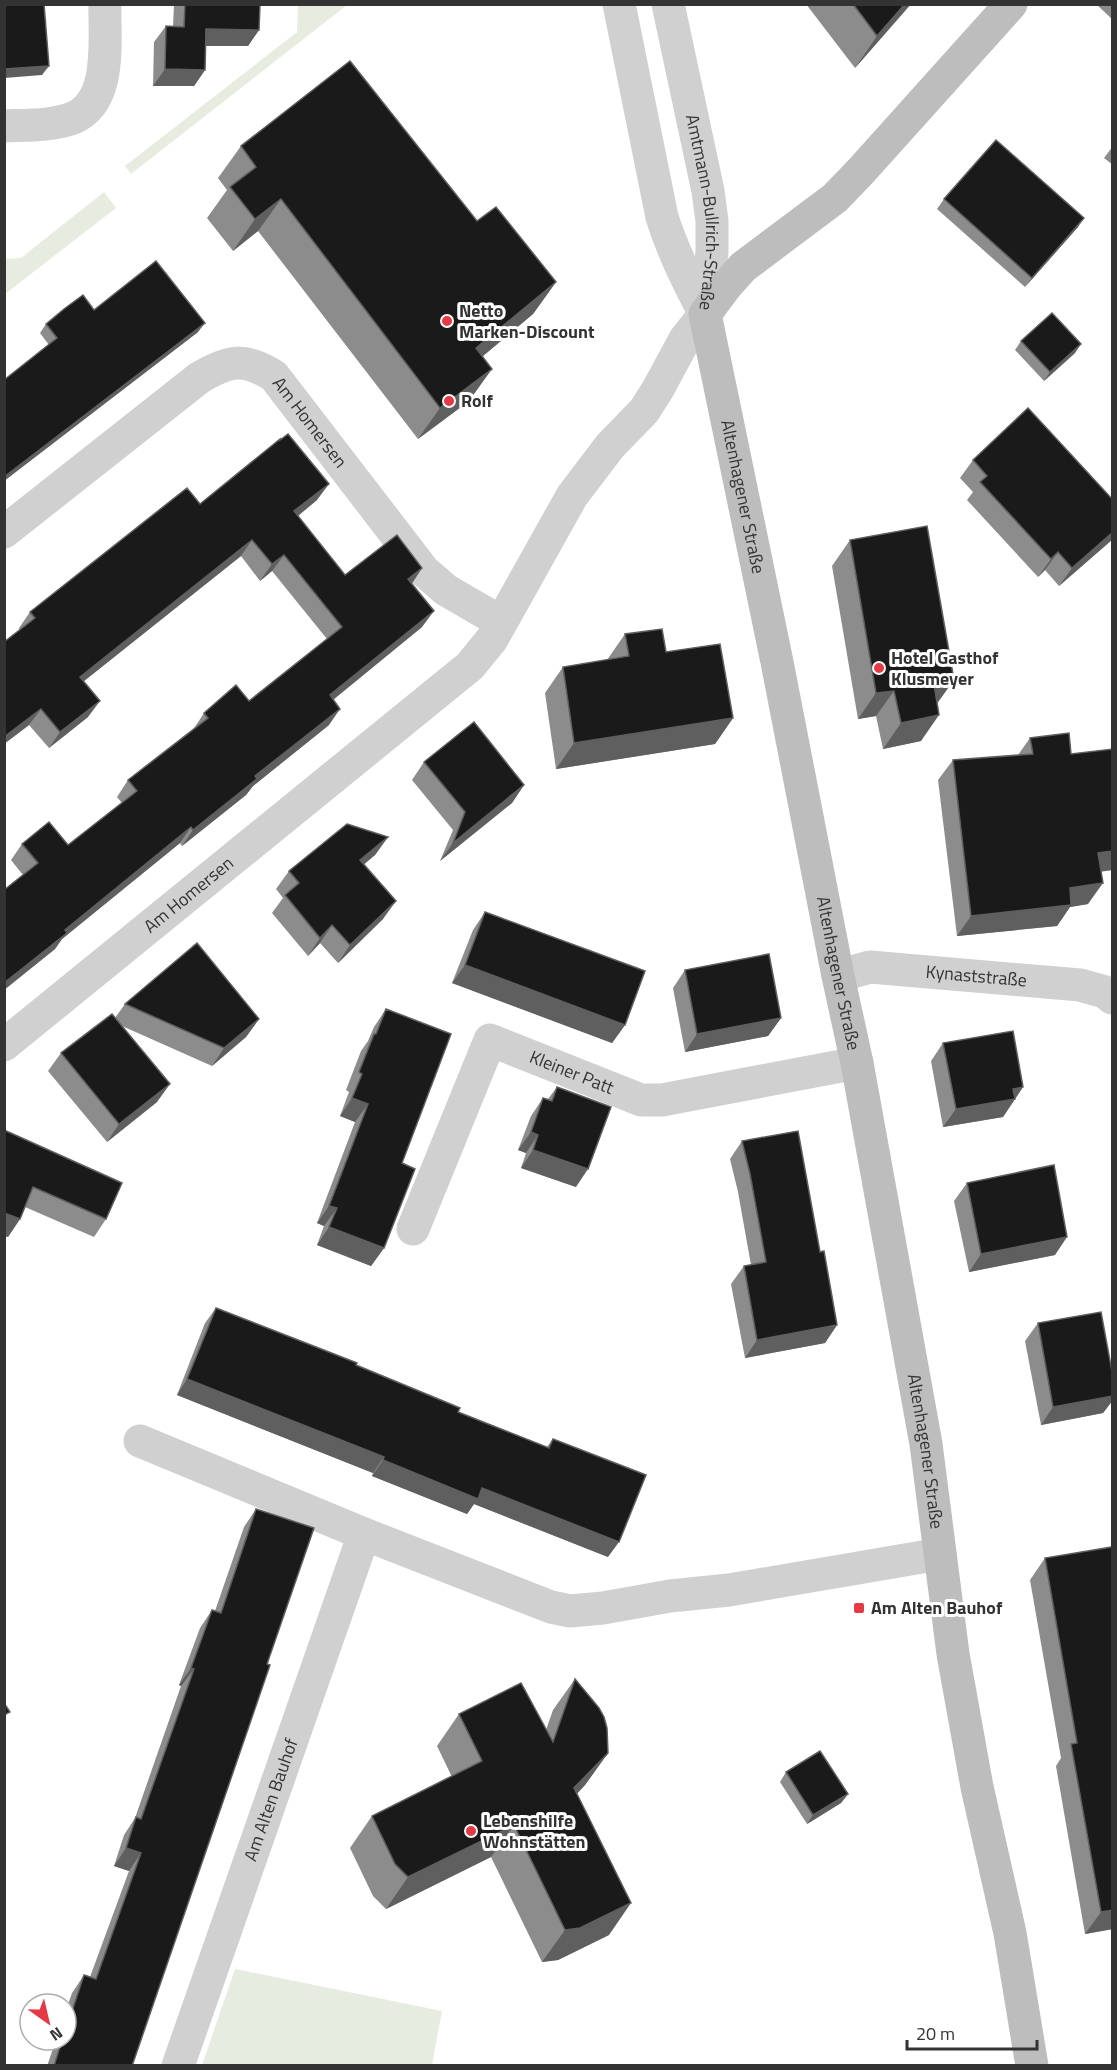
<svg xmlns="http://www.w3.org/2000/svg" width="1117" height="2070" font-family="'Titillium Web',sans-serif">
	<style>
		.park { fill: #e6ecdf }
		.lines { fill: none; stroke-linecap: round; stroke-linejoin: round }
		.minor { stroke: #d0d0d0; stroke-width: 33 }
		.tertiary { stroke: #d0d0d0; stroke-width: 33 }
		.secondary { stroke: #bdbdbd; stroke-width: 33 }
		.wall { fill: #8c8c8c }
		.shaded-wall { fill: #5f5f5f }
		.building { fill: #1a1a1a; stroke: #5f5f5f; stroke-width: 1.5 }
		.poi-dot { fill: #e63946; stroke: #fff; stroke-width: 2 }
		.labels { text-anchor: middle; stroke-width: 6; stroke-linejoin: round; paint-order: stroke }
		.street-label { font-size: 18px; fill: #333; stroke: #fff }
		.poi-label { font-size: 18px; font-weight: bold; fill: #333; stroke: #fff; text-anchor: start }
	</style>
	<rect width="100%" height="100%" fill="#fff"/>
	<g class="park">
		<path d="M298 5H347L131 174 125 166 297 32Z"/>
		<path d="M104 192 116 208 5 294V259L21 258Z"/>
		<path d="M235 1969 442 2011 432 2065H202Z"/>
	</g>
	<g class="lines">
		<g class="minor">
			<path d="M4 126C27 125 52 126 73 118 113 101 104 40 105 4"/>
			<path id="s1" d="M4 532 199 378C229 360 244 357 274 376L424 571 446 590 501 622"/>
			<path id="s2" d="M838 976 870 967 1080 985 1105 992 1112 998"/>
			<path id="s3" d="M4 1045 470 666 492 639 572 496 610 446 644 411 658 389 685 339 705 314"/>
			<path id="s4" d="M413 1229 490 1040 641 1100H662L857 1063"/>
			<path d="M140 1441 364 1534 551 1607 570 1611 603 1608 670 1596 729 1590 940 1554"/>
			<path id="s5" d="M178 2066 364 1534"/>
		</g>
		<g class="tertiary">
			<path d="M619 4 662 217C673 252 688 282 705 314"/>
			<path id="s6" d="M668 4 708 191 712 221V252L705 314"/>
		</g>
		<path class="secondary" id="s7" d="M1011 4 861 171 835 198 743 267 726 286 705 314 777 662 838 976 857 1063 926 1444 953 1654 977 1787 1010 1933 1032 2066"/>
	</g>
	<g class="wall">
		<path d="M174 4H260L259 30 248 46H206L205 70 194 86H153L154 42 166 26 173 27Z"/>
		<path d="M806 4H911L855 68Z"/>
		<path d="M1096 4H1113V20Z"/>
		<path d="M241 146 477 221 556 282 533 314 482 357 469 401 418 439 258 231 233 251 207 218 227 190 218 178Z"/>
		<path d="M1113 146V165L1104 158Z"/>
		<path d="M944 199 1078 227 1025 287 937 209Z"/>
		<path d="M94 310 198 332 4 481V380L49 345 40 333 46 324Z"/>
		<path d="M1021 341 1075 353 1044 381 1015 350Z"/>
		<path d="M973 460 1113 500V539L1059 586 1045 570 1038 577 967 500 973 492 960 478Z"/>
		<path d="M317 500 298 516 345 575 422 568 412 583 422 627 333 700 329 725 253 786 246 795 182 846 180 843 62 939 55 949 4 990V890L23 875 11 860 22 844 68 845 122 803 117 797 128 780 193 730 204 713 249 701 327 639 272 571 260 581 241 556 84 681 88 717 49 748 29 725 4 744V642L20 630 19 628 30 612 200 504Z"/>
		<path d="M850 540 937 704 921 741 883 749 876 716 858 719 832 566Z"/>
		<path d="M625 634 666 652 733 718 715 744 556 769 545 693 563 667 607 660Z"/>
		<path d="M1030 738 1071 754 1101 872 1088 904 1070 907 1057 926 957 936 938 780 953 760 1018 755Z"/>
		<path d="M424 762 524 785 512 803 440 861 453 830 412 780Z"/>
		<path d="M388 837 375 855 364 864 383 919 338 963 320 943 308 956 272 913 283 898 276 889 289 871Z"/>
		<path d="M485 912 625 1025 612 1043 452 983 473 930Z"/>
		<path d="M685 970 781 1018 768 1036 685 1052 673 988Z"/>
		<path d="M125 1004 259 1019 246 1037 212 1066 122 1026 157 1102 107 1142 48 1071 61 1053 115 1018Z"/>
		<path d="M386 1009 402 1163 384 1248 371 1266 317 1245 324 1226 317 1223 355 1122 340 1116 349 1092 346 1090 361 1051 368 1041 374 1027Z"/>
		<path d="M943 1043 1023 1087 1003 1117 943 1127 931 1061Z"/>
		<path d="M557 1087 576 1187 521 1168 526 1153 518 1150 531 1116 543 1098 548 1099Z"/>
		<path d="M4 1130 106 1219 94 1237 25 1207 20 1219 8 1237 4 1236Z"/>
		<path d="M742 1141 820 1252 837 1325 825 1343 745 1358 731 1284 744 1266 751 1265 738 1192 730 1159Z"/>
		<path d="M967 1183 1055 1255 969 1272 954 1201Z"/>
		<path d="M216 1308 458 1412 547 1447 553 1439 608 1557 474 1504 467 1514 372 1476 373 1473 177 1395 205 1323Z"/>
		<path d="M1038 1323 1113 1377V1400L1103 1413 1041 1425 1025 1341Z"/>
		<path d="M256 1509 132 2066H47L56 2040H66V2010L72 1993 84 1975 90 1977 129 1871 114 1866 124 1835 135 1818 181 1686 179 1685 200 1628 212 1610 215 1611 244 1527Z"/>
		<path d="M1112 1547 1113 1929 1085 1934 1056 1766 1061 1758 1030 1580 1045 1558Z"/>
		<path d="M575 1679 608 1753 585 1785 577 1794 609 1935 558 1960 542 1962 491 1857 386 1909 373 1896 350 1848 372 1816 452 1777 437 1746 459 1714 546 1730 553 1710Z"/>
		<path d="M786 1772 848 1794 841 1803 807 1824 780 1782Z"/>
	</g>
	<g class="shaded-wall">
		<path d="M905 4H911L855 68 877 36Z"/>
		<path d="M206 29 259 30 248 46H195Z"/>
		<path d="M49 66 42 75 4 78V69Z"/>
		<path d="M165 69 205 70 194 86H153Z"/>
		<path d="M281 199 258 231 233 251 255 219Z"/>
		<path d="M1084 218 1078 227 1025 287 1032 278Z"/>
		<path d="M556 282 533 314 454 380 476 348Z"/>
		<path d="M205 323 198 332 4 481V477Z"/>
		<path d="M1081 344 1075 353 1044 381 1050 372Z"/>
		<path d="M492 369 469 401 418 439 440 408Z"/>
		<path d="M329 484 317 500 283 528 294 511Z"/>
		<path d="M1113 532V539L1059 586 1072 568Z"/>
		<path d="M252 540 241 556 69 693 80 677Z"/>
		<path d="M1058 552 1045 570 1038 577 1051 559Z"/>
		<path d="M284 555 272 571 260 581 272 564Z"/>
		<path d="M422 568 411 585 408 579Z"/>
		<path d="M434 611 422 627 318 712 330 695Z"/>
		<path d="M954 680 936 705 934 684Z"/>
		<path d="M894 691 876 716 858 719 876 693Z"/>
		<path d="M100 701 88 717 49 748 60 732Z"/>
		<path d="M41 709 29 725 4 744V737Z"/>
		<path d="M340 709 329 725 253 786 246 795 182 846 193 830 255 776Z"/>
		<path d="M939 715 921 741 883 749 901 723Z"/>
		<path d="M733 718 715 744 556 769 574 743Z"/>
		<path d="M524 785 512 803 440 861 453 843Z"/>
		<path d="M191 827 180 843 62 939 55 949 4 990V983L65 930Z"/>
		<path d="M388 837 375 855 348 878 360 860Z"/>
		<path d="M1113 851V870L1084 874 1098 853Z"/>
		<path d="M1103 883 1088 904 1070 907 1057 926 957 936 971 916 1070 888Z"/>
		<path d="M396 901 383 919 338 963 350 945Z"/>
		<path d="M332 925 320 943 308 956 320 938Z"/>
		<path d="M465 965 625 1025 612 1043 452 983Z"/>
		<path d="M781 1018 768 1036 685 1052 697 1034Z"/>
		<path d="M259 1019 246 1037 212 1066 224 1048Z"/>
		<path d="M170 1084 157 1102 107 1142 119 1124Z"/>
		<path d="M1023 1087 1003 1117 943 1127 956 1109 1013 1089Z"/>
		<path d="M352 1098 368 1104 355 1122 340 1116Z"/>
		<path d="M531 1132 538 1135 526 1153 518 1150Z"/>
		<path d="M533 1150 588 1169 576 1187 521 1168Z"/>
		<path d="M329 1206 337 1208 324 1226 317 1223Z"/>
		<path d="M4 1213 20 1219 8 1237 4 1236Z"/>
		<path d="M329 1227 384 1248 371 1266 317 1245Z"/>
		<path d="M1067 1237 1055 1255 969 1272 981 1254Z"/>
		<path d="M837 1325 825 1343 745 1358 757 1340Z"/>
		<path d="M187 1379 384 1457 373 1473 177 1395Z"/>
		<path d="M1113 1396V1400L1103 1413 1041 1425 1053 1407Z"/>
		<path d="M383 1460 482 1488 619 1542 608 1557 474 1504 467 1514 372 1476Z"/>
		<path d="M191 1668 194 1669 181 1686 179 1685Z"/>
		<path d="M608 1753 585 1785 552 1820 574 1788Z"/>
		<path d="M848 1794 841 1803 807 1824 813 1815Z"/>
		<path d="M514 1825 491 1857 386 1909 408 1877Z"/>
		<path d="M126 1848 141 1853 129 1871 114 1866Z"/>
		<path d="M631 1903 609 1935 558 1960 542 1962 565 1930Z"/>
		<path d="M1113 1910V1929L1085 1934 1101 1912Z"/>
	</g>
	<g class="building">
		<path d="M4 4H44L49 66 4 69Z"/>
		<path d="M185 4H260L259 30 206 29 205 70 165 69 166 26 184 27Z"/>
		<path d="M853 4H905L877 36Z"/>
		<path d="M350 61 477 221 496 207 556 282 476 348 492 369 440 408 281 199 255 219 230 187 256 167 241 146Z"/>
		<path d="M996 140 1084 218 1032 278 944 199Z"/>
		<path d="M156 261 205 323 4 477V380L57 338 46 324 64 309 83 295 94 310Z"/>
		<path d="M1052 313 1081 344 1050 372 1021 341Z"/>
		<path d="M1028 408 1113 500V532L1072 568 1058 552 1051 559 980 482 987 476 973 460Z"/>
		<path d="M288 434 329 484 294 511 345 575 397 535 422 568 408 579 434 611 330 695 340 709 255 776 257 779 193 830 191 827 65 930 67 933 4 983V890L38 863 22 844 49 822 68 845 137 791 128 780 208 718 204 713 236 685 249 701 342 627 284 555 272 564 252 540 80 677 100 701 78 718 60 732 41 709 4 737V642L35 618 30 612 187 488 200 504 280 439V440Z"/>
		<path d="M927 526 954 680 934 684 939 715 901 723 894 691 876 693 850 540Z"/>
		<path d="M662 629 666 652 720 644 733 718 574 743 563 667 629 656 625 634Z"/>
		<path d="M474 722 524 785 453 843 465 812 424 762Z"/>
		<path d="M1069 733 1071 754 1113 749V851L1098 853 1103 883 1070 888 1071 905 971 916 953 760 1033 754 1030 738Z"/>
		<path d="M347 824 388 837 360 860 396 901 350 945 332 925 320 938 285 895 299 883 289 871Z"/>
		<path d="M485 912 645 971 625 1025 465 965Z"/>
		<path d="M197 943 259 1019 224 1048 125 1004Z"/>
		<path d="M769 954 781 1018 697 1034 685 970Z"/>
		<path d="M386 1009 451 1034 402 1163 415 1169 384 1248 329 1227 337 1208 329 1206 368 1104 352 1098 362 1074 359 1072 374 1034H376Z"/>
		<path d="M112 1014 170 1084 119 1124 61 1053Z"/>
		<path d="M1013 1031 1023 1087 1013 1089 1015 1099 956 1109 943 1043Z"/>
		<path d="M557 1087 611 1107 588 1169 533 1150 538 1135 531 1132 543 1098 552 1101Z"/>
		<path d="M4 1130 122 1183 106 1219 33 1187 20 1219 4 1213Z"/>
		<path d="M798 1131 820 1252 824 1251 837 1325 757 1340 744 1266 766 1262 750 1174 742 1141Z"/>
		<path d="M1054 1165 1067 1237 981 1254 967 1183Z"/>
		<path d="M216 1308 357 1363 356 1365 460 1408 458 1412 549 1448 553 1439 646 1475 619 1542 482 1488 478 1499 383 1460 384 1457 187 1379Z"/>
		<path d="M1101 1312 1113 1377V1396L1053 1407 1038 1323Z"/>
		<path d="M256 1509 314 1528 267 1664 270 1665 132 2066H54L62 2040H66V2029L84 1975 96 1979 141 1853 126 1848 136 1817 141 1819 194 1669 191 1668 212 1610 221 1613Z"/>
		<path d="M1112 1547 1113 1910 1101 1912 1071 1744 1077 1743 1045 1558Z"/>
		<path d="M575 1679 599 1708 604 1717 607 1728 608 1753 574 1788 631 1903 580 1928 565 1930 514 1825 408 1877 395 1864 372 1816 482 1761 459 1714 521 1683 553 1742Z"/>
		<path d="M4 1703 10 1712 4 1715Z"/>
		<path d="M820 1751 848 1794 813 1815 786 1772Z"/>
	</g>
	<g class="poi-dot">
		<circle cx="447" cy="321" r="6"/>
		<circle cx="449" cy="401" r="6"/>
		<circle cx="879" cy="668" r="6"/>
		<rect x="853" y="1602" width="12" height="12" rx="3"/>
		<circle cx="471" cy="1831" r="6"/>
	</g>
	<g class="labels">
		<g class="street-label">
			<text dy="6" stroke="none"><textPath href="#s6" startOffset="212">Amtmann-Bullrich-Straße</textPath></text>
			<text dy="6" stroke="none"><textPath href="#s1" startOffset="388">Am Homersen</textPath></text>
			<text dy="6" stroke="none"><textPath href="#s7" startOffset="624">Altenhagener Straße</textPath></text>
			<text dy="6" stroke="none"><textPath href="#s3" startOffset="238">Am Homersen</textPath></text>
			<text dy="6" stroke="none"><textPath href="#s7" startOffset="1110">Altenhagener Straße</textPath></text>
			<text dy="6" stroke="none"><textPath href="#s2" startOffset="140">Kynaststraße</textPath></text>
			<text dy="6" stroke="none"><textPath href="#s4" startOffset="292">Kleiner Patt</textPath></text>
			<text dy="6" stroke="none"><textPath href="#s7" startOffset="1596">Altenhagener Straße</textPath></text>
			<text dy="6" stroke="none"><textPath href="#s5" startOffset="282">Am Alten Bauhof</textPath></text>
		</g>
		<g class="poi-label">
			<text x="459" y="317">Netto<tspan x="459" dy="21">Marken-Discount</tspan></text>
			<text x="461" y="407">Rolf</text>
			<text x="891" y="664">Hotel Gasthof<tspan x="891" dy="21">Klusmeyer</tspan></text>
			<text x="871" y="1614">Am Alten Bauhof</text>
			<text x="483" y="1827">Lebenshilfe<tspan x="483" dy="21">Wohnstätten</tspan></text>
		</g>
	</g>
	<rect width="1117" height="2070" fill="none" stroke="#333333" stroke-width="12"/>
	<g transform="translate(48 2022) rotate(146)"><circle r="28" fill="#ffffff" stroke="#adadad" stroke-width="1.5"/>
	<path d="M0-4.5L10 22L0 15L-10 22Z" fill="#e63946"/>
	<text y="-9" font-size="16" font-weight="bold" text-anchor="middle" fill="#333333">N</text>
	</g>
	<path d="M907 2040v9h130v-9" fill="none" stroke="#333333" stroke-width="3"/>
	<text x="916" y="2040" font-size="18" fill="#333333" stroke="#ffffff" stroke-width="4.5" paint-order="stroke">20 m</text>
</svg>
